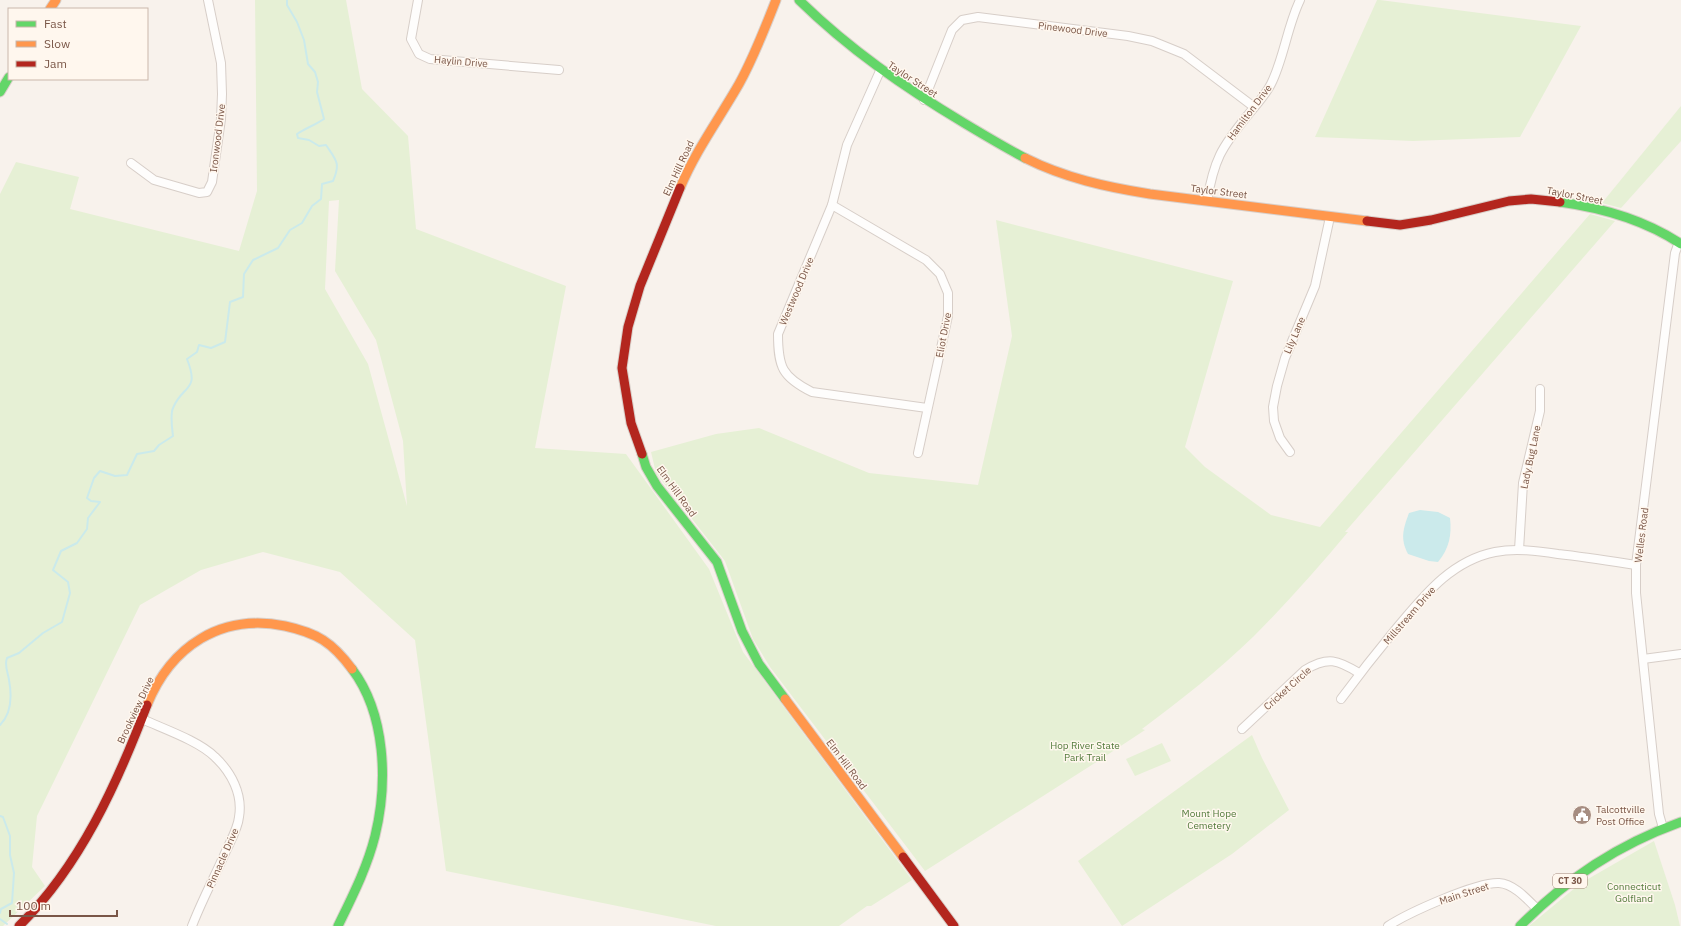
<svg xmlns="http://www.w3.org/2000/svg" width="1681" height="926" font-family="'IBM Plex Sans',sans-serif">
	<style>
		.green { fill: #e6f0d5; fill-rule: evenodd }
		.water { fill: #cbeaeb }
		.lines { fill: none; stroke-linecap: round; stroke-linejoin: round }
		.stream { stroke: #cbeaeb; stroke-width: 2 }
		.street-casing { stroke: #d7cec8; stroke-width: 10 }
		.fast-casing { stroke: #d9cfc9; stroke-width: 11 }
		.slow-casing { stroke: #d9cfc9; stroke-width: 11 }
		.jam-casing { stroke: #d9cfc9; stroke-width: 11 }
		.street { stroke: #fefdfc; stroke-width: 8 }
		.fast { stroke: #63d668; stroke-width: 9 }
		.slow { stroke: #ff974d; stroke-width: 9 }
		.jam { stroke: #b3261e; stroke-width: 9 }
		.labels { text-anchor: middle; stroke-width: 3; stroke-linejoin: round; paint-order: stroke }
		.shield { fill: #fff7ee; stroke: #a28679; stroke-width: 1 }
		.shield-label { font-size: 9px; font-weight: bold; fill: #7a5647 }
		.street-label { font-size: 10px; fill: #7a5647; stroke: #fff7ee }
		.park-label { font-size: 10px; fill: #537b3c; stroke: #fff7ee }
		.poi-label { font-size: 10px; fill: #7a5647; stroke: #fff7ee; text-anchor: start }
	</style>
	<rect width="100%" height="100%" fill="#f8f2ec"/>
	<g class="green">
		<path d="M255 0H346L362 89 408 136 416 229 566 286 535 448 626 454 709 569 743 652 912 880 871 906H867L839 926H716L446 871 415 640 340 572 263 552 201 570 140 605 37 816 32 867 45 886 3 926H0V194L16 162 79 177 70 209 239 251 257 191ZM339 200 335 271 376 340 403 441 407 506 368 364 325 289 329 201Z"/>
		<path d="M1377 0H1380L1581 26 1520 137 1413 141 1315 137Z"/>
		<path d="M1681 106V141L1621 208 1602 203Z"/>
		<path d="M1590 214 1615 221 1345 532H1348C1318 568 1287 603 1254 636 1219 670 1181 700 1142 729L1145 730 1098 761 925 871 770 667 753 639 725 561 656 473 651 452 716 434 759 428 869 473 978 485 1012 336 996 220 1233 281 1185 447 1205 467 1271 515 1320 527Z"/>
		<path d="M1252 735 1262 758 1289 810 1232 854 1122 926 1078 861Z"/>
		<path d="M1162 743 1171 761 1135 776 1126 759Z"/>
		<path d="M1654 841 1675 905 1680 926H1529L1581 883Z"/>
	</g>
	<path class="water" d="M1420 510 1438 512 1450 518C1452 535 1449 549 1438 562L1429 561 1408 554C1400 539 1403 529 1409 513Z"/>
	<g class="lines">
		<g class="stream">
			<path d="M0 725C12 713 12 696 9 680 8 672 4 666 7 658L19 653 43 633 62 622 70 593 68 582 53 570 61 551 77 543 87 529 88 518 100 502 91 501 87 498 94 478 100 471 115 476 127 475 137 454 154 451 159 445 173 436C172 428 170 415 173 408 183 384 200 392 187 359L197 352 199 345 211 348 225 342 230 302 243 297 244 274 253 260 278 248 290 230 302 223 312 206 321 199 322 184 333 181C341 163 336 160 326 145L319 146 309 140 298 138 297 134C306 128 315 125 324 119L317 92 318 82 315 72 308 64 304 40 297 22 287 5V0"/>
			<path d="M0 816 3 817 10 836V855L14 873 12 903 1 909 0 913"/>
			<path d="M0 919 7 924"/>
		</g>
		<defs>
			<g id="street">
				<path d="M418 0 411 39 419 54 430 59 559 70"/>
				<path d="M880 71 847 145 832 205 778 334C778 367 782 377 812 392L927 408"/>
				<path d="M924 100 952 30 962 20 978 17 1128 36 1152 41 1184 54 1254 107"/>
				<path d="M131 163 154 180 199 193 207 192 212 182 221 119 222 94 221 63 208 0"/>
				<path d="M1207 201C1214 160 1221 148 1247 116 1255 106 1265 96 1271 84 1284 58 1287 27 1300 0"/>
				<path d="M832 205 926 260 940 274 948 293V316L918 453"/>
				<path d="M1290 452 1280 438 1274 421 1273 407 1277 386 1285 358 1315 286 1330 217"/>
				<path d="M1519 550 1523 483 1540 411V389"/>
				<path d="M1643 659 1681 654"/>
				<path d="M1341 699C1358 676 1376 653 1395 630 1423 597 1450 561 1495 552 1516 548 1538 551 1558 554 1585 557 1610 561 1636 565"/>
				<path d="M142 719C164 729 199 741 215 757 231 772 243 794 239 817 238 828 231 840 226 851 215 876 202 900 192 926"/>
				<path d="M1242 729 1305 670C1328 656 1338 660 1359 673"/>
				<path d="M1663 828 1659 814 1636 593V565L1675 253 1679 242"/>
				<path d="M1388 926C1408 913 1476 882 1499 883 1514 884 1527 899 1537 909"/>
			</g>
			<g id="fast">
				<path d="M799 0C849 49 904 87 964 123 984 135 1004 147 1025 158"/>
				<path d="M0 92 9 77"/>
				<path d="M1560 202C1603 208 1645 220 1681 244"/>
				<path d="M642 454 646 467 657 486 717 562 742 631 759 664 785 699"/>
				<path d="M338 926C352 897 367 868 375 836 388 783 386 714 352 669"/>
				<path d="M1520 926C1568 878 1617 845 1681 822"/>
			</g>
			<g id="slow">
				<path d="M50 9 56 0"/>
				<path d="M1025 158C1065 178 1106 187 1150 194L1367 221"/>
				<path d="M680 188C696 150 719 119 739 84 754 57 765 28 776 0"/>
				<path d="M785 699 903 857"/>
				<path d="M147 705C171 646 221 613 285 626 317 633 332 642 352 669"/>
			</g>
			<g id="jam">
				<path d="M1367 221 1400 225 1431 220 1509 201 1531 199 1560 202"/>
				<path d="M642 454 631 423 622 368 628 327 640 286 680 188"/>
				<path d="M903 857 954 926"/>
				<path d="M19 926C80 866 117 784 147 705"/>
			</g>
		</defs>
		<use href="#street" class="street-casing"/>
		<use href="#fast" class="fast-casing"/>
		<use href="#slow" class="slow-casing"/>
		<use href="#jam" class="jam-casing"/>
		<use href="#street" class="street"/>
		<use href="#fast" class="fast"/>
		<use href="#slow" class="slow"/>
		<use href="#jam" class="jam"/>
	</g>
	<defs>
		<symbol id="civic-disc" viewBox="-11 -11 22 22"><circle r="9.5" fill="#a68d81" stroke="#fff7ee"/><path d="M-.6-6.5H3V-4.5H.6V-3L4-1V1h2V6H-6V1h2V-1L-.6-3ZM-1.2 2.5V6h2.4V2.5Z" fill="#fff"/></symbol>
	</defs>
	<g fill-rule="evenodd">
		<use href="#civic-disc" x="1571" y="804" width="22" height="22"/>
	</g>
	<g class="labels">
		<rect class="shield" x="1553" y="874" width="34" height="14" rx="3"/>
		<g class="shield-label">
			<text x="1570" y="884">CT 30</text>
		</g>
		<g class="street-label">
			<text transform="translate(1073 29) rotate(7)" y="4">Pinewood Drive</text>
			<text transform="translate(461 61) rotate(5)" y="4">Haylin Drive</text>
			<text transform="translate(913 79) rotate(33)" y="4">Taylor Street</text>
			<text transform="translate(1249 112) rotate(-53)" y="4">Hamilton Drive</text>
			<text transform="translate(217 138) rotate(-83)" y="4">Ironwood Drive</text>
			<text transform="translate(678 168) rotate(-65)" y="4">Elm Hill Road</text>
			<text transform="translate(1219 191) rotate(7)" y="4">Taylor Street</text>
			<text transform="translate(1575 195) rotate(11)" y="4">Taylor Street</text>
			<text transform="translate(796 291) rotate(-67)" y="4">Westwood Drive</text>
			<text transform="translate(943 335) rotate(-79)" y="4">Eliot Drive</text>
			<text transform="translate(1294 335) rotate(-67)" y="4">Lily Lane</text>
			<text transform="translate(1530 457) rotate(-78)" y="4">Lady Bug Lane</text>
			<text transform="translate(677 491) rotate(54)" y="4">Elm Hill Road</text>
			<text transform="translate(1641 535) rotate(-83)" y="4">Welles Road</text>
			<text transform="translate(1409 615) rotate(-49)" y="4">Millstream Drive</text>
			<text transform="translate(1287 688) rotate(-42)" y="4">Cricket Circle</text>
			<text transform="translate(135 710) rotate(-65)" y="4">Brookview Drive</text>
			<text transform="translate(847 764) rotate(53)" y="4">Elm Hill Road</text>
			<text transform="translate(222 858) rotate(-66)" y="4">Pinnacle Drive</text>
			<text transform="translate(1464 893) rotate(-18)" y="4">Main Street</text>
		</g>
		<g class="park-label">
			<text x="1085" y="749">Hop River State<tspan x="1085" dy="12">Park Trail</tspan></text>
			<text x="1209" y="817">Mount Hope<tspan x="1209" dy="12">Cemetery</tspan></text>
			<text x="1634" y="890">Connecticut<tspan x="1634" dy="12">Golfland</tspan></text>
		</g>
		<g class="poi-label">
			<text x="1596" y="813">Talcottville<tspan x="1596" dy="12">Post Office</tspan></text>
		</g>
	</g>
	<rect x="8" y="8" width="140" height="72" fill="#fff7ee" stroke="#cab7ab"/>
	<rect x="16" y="21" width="20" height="6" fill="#63d668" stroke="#cab7ab"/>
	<text x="44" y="28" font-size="12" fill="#7a5647">Fast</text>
	<rect x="16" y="41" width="20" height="6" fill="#ff974d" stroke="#cab7ab"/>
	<text x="44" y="48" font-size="12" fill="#7a5647">Slow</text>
	<rect x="16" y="61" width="20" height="6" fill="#b3261e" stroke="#cab7ab"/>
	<text x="44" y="68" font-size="12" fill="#7a5647">Jam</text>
	<path d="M10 910v6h107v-6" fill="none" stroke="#7a5647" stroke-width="2"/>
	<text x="16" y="910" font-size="12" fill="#7a5647" stroke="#fff7ee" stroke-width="3" paint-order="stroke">100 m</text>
</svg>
